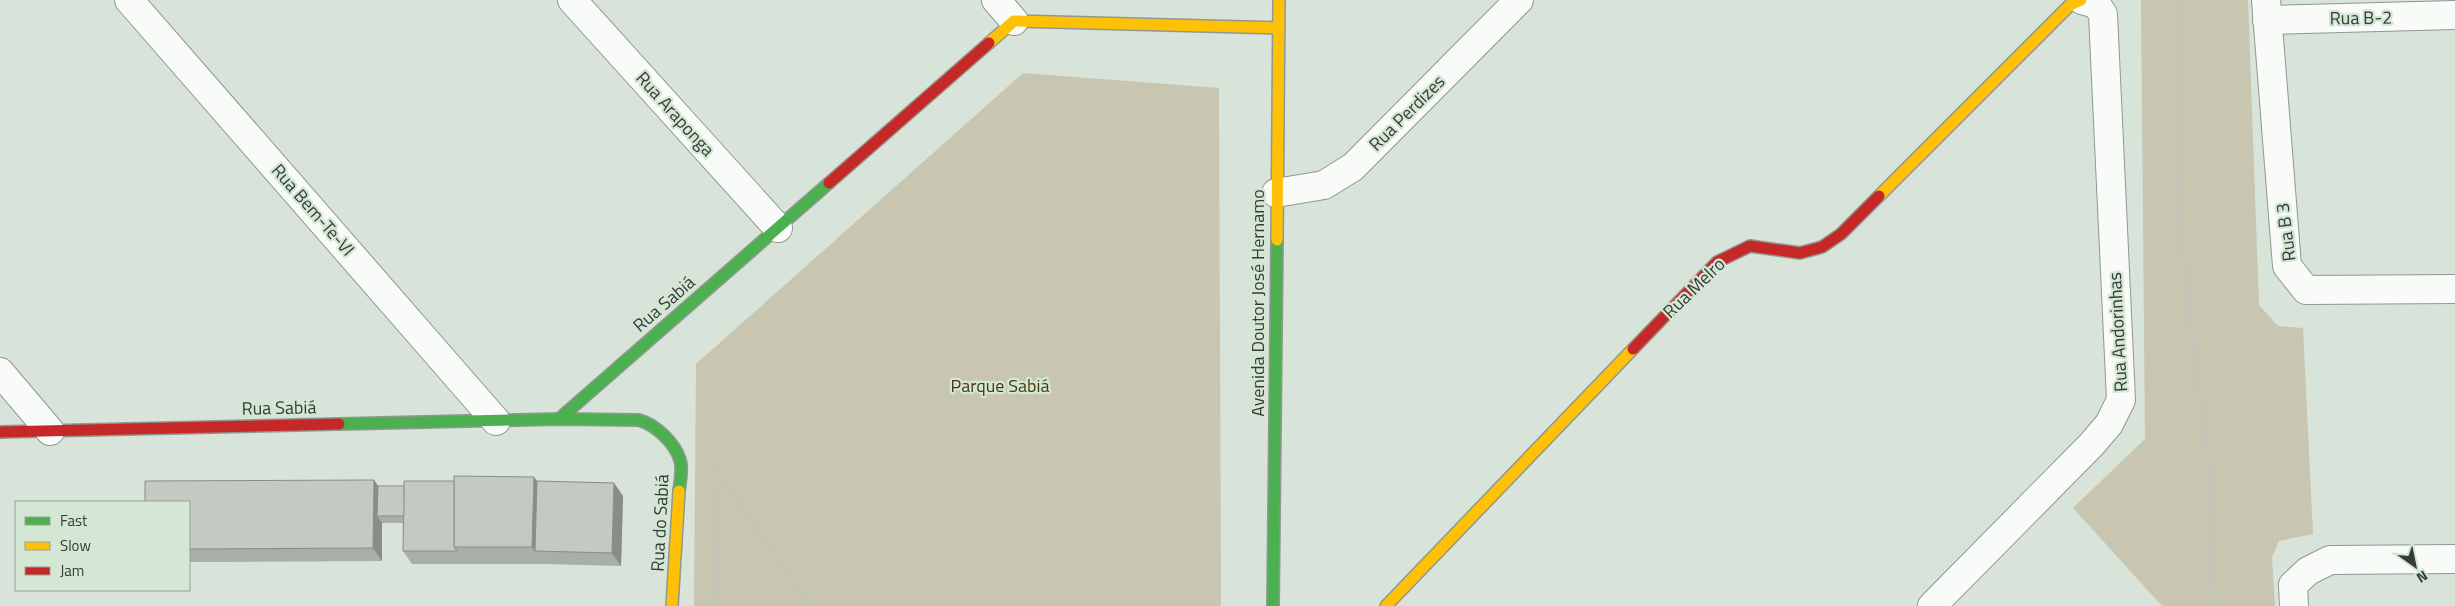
<svg xmlns="http://www.w3.org/2000/svg" width="2455" height="606" font-family="'Titillium Web',sans-serif">
	<style>
		.green { fill: #c8c5b0 }
		.lines { fill: none; stroke-linecap: round; stroke-linejoin: round }
		.street-casing { stroke: #909890; stroke-width: 30 }
		.fast-casing { stroke: #909890; stroke-width: 14 }
		.slow-casing { stroke: #909890; stroke-width: 14 }
		.jam-casing { stroke: #909890; stroke-width: 14 }
		.path { stroke: #c0c3c0; stroke-width: 3; stroke-dasharray: 5 2.5; stroke-linecap: butt }
		.street { stroke: #f9fbf9; stroke-width: 28 }
		.fast { stroke: #4caf50; stroke-width: 11 }
		.slow { stroke: #ffc107; stroke-width: 11 }
		.jam { stroke: #c62828; stroke-width: 11 }
		.wall { fill: #a9aea6 }
		.shaded-wall { fill: #898d87 }
		.building { fill: #c4cac1; stroke: #898d87 }
		.labels { text-anchor: middle; stroke-width: 4.5; stroke-linejoin: round; paint-order: stroke }
		.street-label { font-size: 18px; fill: #353c35; stroke: #d4e7d5 }
		.park-label { font-size: 18px; fill: #48370d; stroke: #d4e7d5 }
	</style>
	<rect width="100%" height="100%" fill="#d8e3d9"/>
	<g class="green">
		<path d="M2141 0H2248L2259 305 2278 326 2303 328 2313 534 2279 541 2272 557 2275 606H2162L2073 508 2145 439Z"/>
		<path d="M1023 73 1219 88 1221 606H694L696 364Z"/>
	</g>
	<g class="lines">
		<defs>
			<g id="street">
				<path d="M129 0 496 421"/>
				<path d="M572 0 778 228"/>
				<path d="M996 0 1014 21"/>
				<path d="M2266 0 2287 266 2306 290 2455 289"/>
				<path d="M2267 20 2455 15"/>
				<path d="M1276 193 1324 185 1353 167 1519 0"/>
				<path d="M0 372 50 431"/>
				<path d="M1932 606 2092 444 2109 424 2121 400 2103 14 2096 4 2082 0"/>
				<path d="M2294 606 2293 585 2308 571 2330 560 2455 559"/>
			</g>
			<g id="fast">
				<path d="M559 419 829 183"/>
				<path d="M339 424 559 419 639 420C656 425 675 443 680 460 683 468 680 483 679 491"/>
				<path d="M1273 606 1277 240"/>
			</g>
			<g id="slow">
				<path d="M989 43 1014 21 1279 28"/>
				<path d="M1879 196 2070 5 2081 0"/>
				<path d="M1277 240 1279 0"/>
				<path d="M672 606 679 491"/>
				<path d="M1386 606 1633 349"/>
			</g>
			<g id="jam">
				<path d="M829 183 989 43"/>
				<path d="M1633 349 1717 262 1750 246 1800 253 1822 247 1841 234 1879 196"/>
				<path d="M0 432 339 424"/>
			</g>
		</defs>
		<use href="#street" class="street-casing"/>
		<use href="#fast" class="fast-casing"/>
		<use href="#slow" class="slow-casing"/>
		<use href="#jam" class="jam-casing"/>
		<g class="path">
			<path d="M2181 0V146L2178 203 2190 320 2212 486 2208 606"/>
			<path d="M714 468 789 575 807 606"/>
			<path d="M714 488 716 606"/>
		</g>
		<use href="#street" class="street"/>
		<use href="#fast" class="fast"/>
		<use href="#slow" class="slow"/>
		<use href="#jam" class="jam"/>
	</g>
	<path class="wall" d="M534 477 537 481 614 483 623 496 621 566 544 564H412L403 551V523H382V561L189 562V502L374 480 378 486H404L454 481Z"/>
	<g class="shaded-wall">
		<path d="M534 477 546 494 535 551 532 547Z"/>
		<path d="M374 480 383 493 377 516 382 523V561L373 548Z"/>
		<path d="M614 483 623 496 621 566 612 553Z"/>
	</g>
	<g class="building">
		<path d="M454 476 534 477 532 547H454Z"/>
		<path d="M374 480 373 548 189 549V502H145V481Z"/>
		<path d="M404 481H454V547L457 551H403Z"/>
		<path d="M537 481 614 483 612 553 535 551Z"/>
		<path d="M378 486H404V516H377Z"/>
	</g>
	<g class="labels">
		<g class="street-label">
			<text transform="translate(2361 18) rotate(-1)" y="6">Rua B-2</text>
			<text transform="translate(1407 113) rotate(-45)" y="6">Rua Perdizes</text>
			<text transform="translate(675 114) rotate(48)" y="6">Rua Araponga</text>
			<text transform="translate(313 210) rotate(49)" y="6">Rua Bem-Te-VI</text>
			<text transform="translate(2286 232) rotate(-97)" y="6">Rua B 3</text>
			<text transform="translate(1694 288) rotate(-44)" y="6">Rua Melro</text>
			<text transform="translate(1258 303) rotate(-90)" y="6">Avenida Doutor José Hernamo</text>
			<text transform="translate(664 304) rotate(-41)" y="6">Rua Sabiá</text>
			<text transform="translate(2118 332) rotate(-93)" y="6">Rua Andorinhas</text>
			<text transform="translate(279 408) rotate(-1)" y="6">Rua Sabiá</text>
			<text transform="translate(660 523) rotate(-87)" y="6">Rua do Sabiá</text>
		</g>
		<g class="park-label">
			<text x="1000" y="392">Parque Sabiá</text>
		</g>
	</g>
	<rect x="15" y="501" width="175" height="90" fill="#d4e7d5" stroke="#94a395"/>
	<rect x="25" y="517" width="25" height="8" fill="#4caf50" stroke="#94a395"/>
	<text x="60" y="526" font-size="15" fill="#353c35">Fast</text>
	<rect x="25" y="542" width="25" height="8" fill="#ffc107" stroke="#94a395"/>
	<text x="60" y="551" font-size="15" fill="#353c35">Slow</text>
	<rect x="25" y="567" width="25" height="8" fill="#c62828" stroke="#94a395"/>
	<text x="60" y="576" font-size="15" fill="#353c35">Jam</text>
	<g transform="translate(2415 566) rotate(147)" stroke="#d4e7d5" stroke-width="4" paint-order="stroke">
	<path d="M0-4L9 19L0 12L-9 19Z" fill="#353c35"/>
	<text y="-8" font-size="14" font-weight="bold" text-anchor="middle" fill="#353c35">N</text>
	</g>
</svg>
